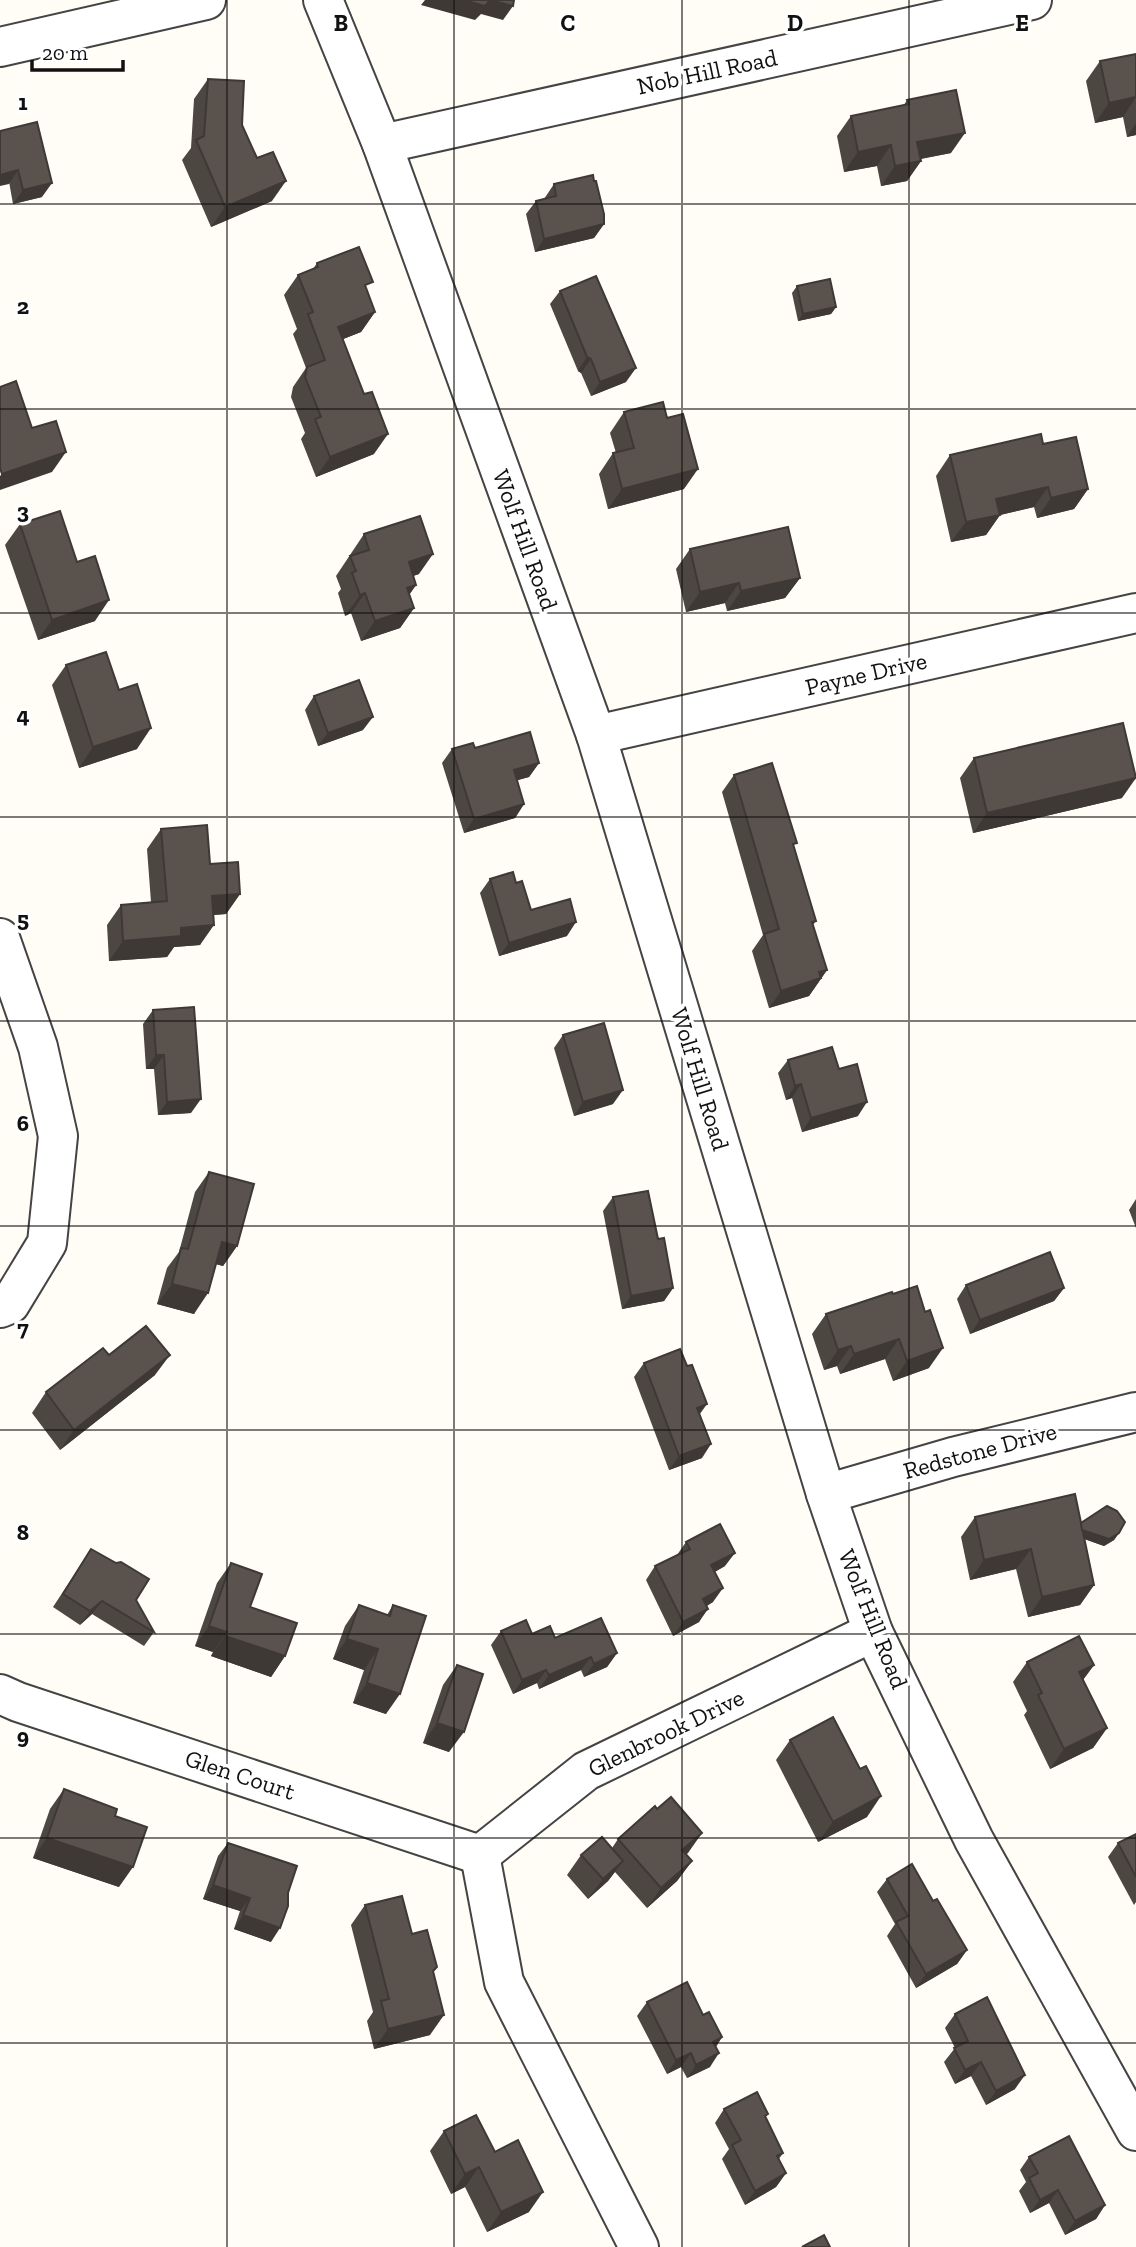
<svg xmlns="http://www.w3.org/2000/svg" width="1136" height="2247" font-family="'Zilla Slab',serif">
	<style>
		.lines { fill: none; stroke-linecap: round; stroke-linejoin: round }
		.minor-casing { stroke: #444; stroke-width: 42 }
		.minor { stroke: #fff; stroke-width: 38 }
		.wall { fill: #4d4742 }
		.shaded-wall { fill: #3f3936 }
		.building { fill: #5a524d; stroke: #3f3936; stroke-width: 2 }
		.grid { fill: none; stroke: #111; stroke-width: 2; stroke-opacity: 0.55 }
		.labels { text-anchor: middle; stroke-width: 7; stroke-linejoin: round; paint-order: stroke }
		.street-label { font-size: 24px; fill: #111; stroke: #fff }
		.grid-label { font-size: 23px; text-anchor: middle; font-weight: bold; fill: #111; stroke: #fff; stroke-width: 7; stroke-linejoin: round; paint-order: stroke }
	</style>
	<rect width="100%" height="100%" fill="#fffdf5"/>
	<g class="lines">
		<defs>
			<g id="minor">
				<path d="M323 0 382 144 596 735 826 1494 873 1632 974 1840 1136 2131"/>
				<path d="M0 47 206 0"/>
				<path d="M382 144 1032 0"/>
				<path d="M596 735 1136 613"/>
				<path d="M0 938 38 1047 58 1136 47 1243 10 1304 0 1308"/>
				<path d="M826 1494 953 1457 1136 1412"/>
				<path d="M0 1694 18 1702 480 1855"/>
				<path d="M480 1855 586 1771 873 1632"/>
				<path d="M480 1855 504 1982 639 2247"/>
			</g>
		</defs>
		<use href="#minor" class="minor-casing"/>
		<use href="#minor" class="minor"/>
	</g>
	<g class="wall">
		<path d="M1136 54V135L1127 137 1123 117 1095 123 1086 81 1100 61Z"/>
		<path d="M208 79 242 125 257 158 272 201 211 227 182 160 191 148 194 99Z"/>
		<path d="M907 100 951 153 921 159V161L907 181 881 186 877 166 844 172 837 136 851 116 904 105Z"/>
		<path d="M0 131 42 197 13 204Z"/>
		<path d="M554 184 604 224 594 238 535 252 526 214 536 201 544 199Z"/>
		<path d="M317 263 367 290 375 312 361 332 343 339 374 454 316 477 301 439 305 433 291 397 293 387 306 368 293 334 297 329 284 295 298 275 313 269Z"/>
		<path d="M797 286 836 307 831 314 798 321 792 293Z"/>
		<path d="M560 291 626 382 591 396 581 373 578 371 550 304Z"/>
		<path d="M624 412 684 489 608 509 599 474 613 453H616L610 433Z"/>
		<path d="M1043 444 1088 489 1074 509 1037 518 1034 507 1000 515 986 535 951 542 936 476 950 455Z"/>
		<path d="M20 524 95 621 38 640 5 545Z"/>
		<path d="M364 534 419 574 413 576 416 585 409 595 414 608 400 628 361 641 351 613 345 616 338 593 341 589 336 576Z"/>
		<path d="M690 549 800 578 785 598 727 611 725 603 686 612 676 569Z"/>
		<path d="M66 665 137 749 79 768 52 685Z"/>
		<path d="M314 696 363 730 318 746 305 710Z"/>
		<path d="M475 748 539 763 529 777 517 780 524 804 515 818 464 833 442 763 452 749Z"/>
		<path d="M974 758 1122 798 973 833 960 778Z"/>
		<path d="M734 775 794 847 816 921 813 925 827 970 809 996 769 1008 752 951 763 935 722 792Z"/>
		<path d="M161 829 210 864 240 894 226 914 214 915 200 945 174 947 167 957 109 961 107 925 121 905 151 902 147 849Z"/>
		<path d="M490 879 516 883 531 910 567 936 499 956 480 893Z"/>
		<path d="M153 1010 191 1113 158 1115 154 1069H146L143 1024Z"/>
		<path d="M563 1035 613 1104 574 1116 554 1048Z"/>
		<path d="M788 1060 839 1069 858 1116 802 1132 792 1098 786 1100 778 1073Z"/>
		<path d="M209 1172 237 1246 223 1266 216 1264 194 1314 157 1304 167 1268 179 1252 195 1192Z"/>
		<path d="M613 1197 658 1239 673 1288 664 1301 622 1309 603 1211Z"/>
		<path d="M1136 1199V1228L1129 1210Z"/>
		<path d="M966 1285 1064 1288 1054 1301 970 1334 957 1299Z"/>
		<path d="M892 1292 929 1368 893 1381 885 1359 840 1374 837 1366 824 1370 812 1334 826 1314Z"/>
		<path d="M109 1355 155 1375 60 1450 32 1413 46 1392Z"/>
		<path d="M644 1363 700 1414 702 1458 669 1470 634 1377Z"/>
		<path d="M975 1517 1081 1523 1119 1533 1114 1540 1104 1546 1084 1539 1094 1585 1080 1605 1028 1617 1016 1569 970 1580 961 1537Z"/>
		<path d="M686 1542 725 1566 715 1572 713 1602 707 1606 699 1622 673 1636 646 1580 655 1566 677 1555Z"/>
		<path d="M91 1549 136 1600 154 1632 144 1646 92 1614 80 1625 53 1607Z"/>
		<path d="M231 1563 250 1607 285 1656 271 1677 211 1656 213 1652 195 1646 217 1583Z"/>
		<path d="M359 1605 387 1615 393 1605 386 1714 353 1703 364 1670 333 1659 345 1626Z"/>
		<path d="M501 1631 532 1634 617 1653 607 1667 584 1677 581 1670 539 1689 537 1683 513 1694 491 1645Z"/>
		<path d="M1027 1662 1094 1665 1083 1680 1107 1728 1093 1748 1050 1769 1024 1715 1027 1711 1013 1682Z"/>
		<path d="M457 1665 449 1752 423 1743 443 1685Z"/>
		<path d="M790 1740 860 1769 867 1817 818 1842 776 1760Z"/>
		<path d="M64 1789 115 1816 119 1887 33 1858 50 1809Z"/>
		<path d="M702 1833 686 1854 692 1861 677 1881 647 1908 615 1872 608 1881 588 1899 567 1875 581 1855 612 1848 618 1839Z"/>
		<path d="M1136 1834V1902L1134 1905 1108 1857 1118 1843Z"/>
		<path d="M228 1843 271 1942 234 1929 240 1911 203 1899 218 1856Z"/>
		<path d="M887 1879 933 1901 967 1950 957 1964 916 1988 887 1936 895 1924 877 1892Z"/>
		<path d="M365 1905 412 1934 437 1967 433 1972 430 2035 374 2049 367 2021 373 2012 351 1925Z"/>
		<path d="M647 2002 703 2015 722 2037 716 2047 710 2067 687 2078 681 2067 667 2074 637 2016Z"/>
		<path d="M955 2014 1015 2089 986 2105 971 2076 955 2084 944 2062 955 2048 945 2028Z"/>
		<path d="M724 2109 766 2118 783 2153 779 2159 786 2173 776 2187 745 2205 722 2159 729 2149 715 2123Z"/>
		<path d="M444 2131 495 2152 529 2212 487 2232 465 2187 451 2194 430 2151Z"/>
		<path d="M1029 2157 1105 2205 1096 2219 1065 2235 1049 2203 1030 2213 1019 2191 1026 2182 1020 2170Z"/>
	</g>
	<g class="shaded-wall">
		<path d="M425 0H490L513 6 503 20 481 14 475 20 421 5Z"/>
		<path d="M1136 97 1123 117 1095 123 1109 103Z"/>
		<path d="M1136 123V135L1127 137Z"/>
		<path d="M965 133 951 153 903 162 917 142Z"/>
		<path d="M891 145 877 166 844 172 858 152Z"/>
		<path d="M921 161 907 181 881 186 895 166Z"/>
		<path d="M18 170 9 184 0 186V175Z"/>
		<path d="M286 181 272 201 211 227 225 207Z"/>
		<path d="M52 183 42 197 13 204 23 190Z"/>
		<path d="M604 224 594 238 535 252 544 239Z"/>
		<path d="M836 307 831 314 798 321 803 314Z"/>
		<path d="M375 312 361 332 323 347 338 327Z"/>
		<path d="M587 357 591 359 581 373 578 371Z"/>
		<path d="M636 368 626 382 591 396 600 382Z"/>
		<path d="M388 434 374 454 316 477 330 457Z"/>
		<path d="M66 452 52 472 0 490V476L2 474Z"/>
		<path d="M698 469 684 489 608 509 622 489Z"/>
		<path d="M1048 487 1034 507 1000 515 986 535 951 542 966 522 996 499Z"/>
		<path d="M1088 489 1074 509 1037 518 1051 498Z"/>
		<path d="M433 554 419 574 395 582 409 562Z"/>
		<path d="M800 578 785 598 727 611 741 591Z"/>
		<path d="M739 583 725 603 686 612 700 592Z"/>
		<path d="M416 585 402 605 407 588Z"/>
		<path d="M365 593 351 613 345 616 360 595Z"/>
		<path d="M109 600 95 621 38 640 52 620Z"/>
		<path d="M414 608 400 628 361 641 375 621Z"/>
		<path d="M373 717 363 730 318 746 328 733Z"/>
		<path d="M151 728 137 749 79 768 93 747Z"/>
		<path d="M539 763 529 777 504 784 514 770Z"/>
		<path d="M1136 778 1122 798 973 833 987 813Z"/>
		<path d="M524 804 515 818 464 833 474 819Z"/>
		<path d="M240 894 226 914 198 916 212 896Z"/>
		<path d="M576 922 567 936 499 956 509 943Z"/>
		<path d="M214 925 200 945 174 947 167 957 109 961 123 941 181 928Z"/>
		<path d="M827 970 809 996 769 1008 781 991 819 972Z"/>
		<path d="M156 1055H164L154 1069H146Z"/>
		<path d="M801 1084 792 1098 786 1100 795 1086Z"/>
		<path d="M623 1090 613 1104 574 1116 583 1102Z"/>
		<path d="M201 1099 191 1113 158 1115 167 1102Z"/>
		<path d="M867 1102 858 1116 802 1132 811 1118Z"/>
		<path d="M222 1242 237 1246 223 1266 208 1262Z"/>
		<path d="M172 1284 208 1293 194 1314 157 1304Z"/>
		<path d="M673 1288 664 1301 622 1309 631 1296Z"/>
		<path d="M1064 1288 1054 1301 970 1334 980 1320Z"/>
		<path d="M899 1339 885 1359 840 1374 854 1354Z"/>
		<path d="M851 1346 837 1366 824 1370 838 1350Z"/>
		<path d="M943 1348 929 1368 893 1381 907 1361Z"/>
		<path d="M170 1355 155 1375 60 1450 74 1430Z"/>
		<path d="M707 1404 697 1418V1408Z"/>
		<path d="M711 1444 702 1458 669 1470 679 1456Z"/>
		<path d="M1076 1527 1119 1533 1114 1540 1104 1546 1071 1534Z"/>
		<path d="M1031 1549 1016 1569 970 1580 984 1560Z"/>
		<path d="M735 1553 725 1566 701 1579 711 1565Z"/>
		<path d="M1094 1585 1080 1605 1028 1617 1042 1597Z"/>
		<path d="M723 1588 713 1602 694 1612 703 1599Z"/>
		<path d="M102 1601 92 1614 80 1625 90 1611Z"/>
		<path d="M708 1609 699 1622 673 1636 683 1622Z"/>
		<path d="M209 1626 227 1632 213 1652 195 1646Z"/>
		<path d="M225 1636 285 1656 271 1677 211 1656Z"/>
		<path d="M347 1639 378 1649 364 1670 333 1659Z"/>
		<path d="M617 1653 607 1667 584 1677 594 1664Z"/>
		<path d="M591 1657 581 1670 539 1689 549 1675Z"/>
		<path d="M1094 1665 1079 1685V1672Z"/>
		<path d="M546 1670 537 1683 513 1694 522 1680Z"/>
		<path d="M367 1683 400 1694 386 1714 353 1703Z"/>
		<path d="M437 1723 464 1732 449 1752 423 1743Z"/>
		<path d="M1107 1728 1093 1748 1050 1769 1064 1749Z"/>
		<path d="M881 1796 867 1817 818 1842 833 1822Z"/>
		<path d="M702 1833 688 1853 668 1870 682 1850Z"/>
		<path d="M47 1838 133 1867 119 1887 33 1858Z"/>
		<path d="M623 1861 608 1881 588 1899 603 1879Z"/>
		<path d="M692 1861 677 1881 647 1908 661 1888Z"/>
		<path d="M213 1885 250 1898 240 1911 203 1899Z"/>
		<path d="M243 1915 280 1928 271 1942 234 1929Z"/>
		<path d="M967 1950 957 1964 916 1988 926 1974Z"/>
		<path d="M444 2015 430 2035 374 2049 388 2029Z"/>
		<path d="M722 2037 713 2051V2042Z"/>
		<path d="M691 2053 681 2067 667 2074 676 2060Z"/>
		<path d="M719 2053 710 2067 687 2078 696 2065Z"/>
		<path d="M981 2062 971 2076 955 2084 965 2070Z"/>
		<path d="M1025 2075 1015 2089 986 2105 996 2091Z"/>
		<path d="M479 2167 465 2187 451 2194 465 2174Z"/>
		<path d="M786 2173 776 2187 745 2205 755 2191Z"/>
		<path d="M1058 2190 1049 2203 1030 2213 1040 2200Z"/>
		<path d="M543 2192 529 2212 487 2232 501 2212Z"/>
		<path d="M1105 2205 1096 2219 1065 2235 1075 2221Z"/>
	</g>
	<g class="building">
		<path d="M463 0H514L513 6 490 0 485 6Z"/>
		<path d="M1136 54V97L1109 103 1100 61Z"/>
		<path d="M208 79 244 81 242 125 257 158 273 152 286 181 225 207 196 140 204 136Z"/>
		<path d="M956 90 965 133 917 142 921 161 895 166 891 145 858 152 851 116 909 104 907 100Z"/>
		<path d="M37 122 52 183 23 190 18 170 0 175V131Z"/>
		<path d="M593 175 594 181H596L604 214V224L544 239 536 201 556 196 554 184Z"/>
		<path d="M359 247 373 282 365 285 375 312 338 327 364 394 372 392 388 434 330 457 315 419 321 417 305 377 307 367 325 360 308 314 313 312 298 275 318 267 317 263Z"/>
		<path d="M596 276 636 368 600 382 591 359 587 357 560 291Z"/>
		<path d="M830 279 836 307 803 314 797 286Z"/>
		<path d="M16 381 32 428 56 421 66 452 2 474 0 468V387Z"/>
		<path d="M663 402 667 418 683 414 698 469 622 489 613 453 634 448 624 412Z"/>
		<path d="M1041 434 1043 444 1076 437 1088 489 1051 498 1048 487 996 499 1000 515 966 522 950 455Z"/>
		<path d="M60 511 77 562 95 556 109 600 52 620 20 524Z"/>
		<path d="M420 516 433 554 409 562 416 585 407 588 414 608 375 621 365 593 360 595 352 573 356 571 350 556 369 550 364 534Z"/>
		<path d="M788 527 800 578 741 591 739 583 700 592 690 549Z"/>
		<path d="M106 652 119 690 137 684 151 728 93 747 66 665Z"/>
		<path d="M359 680 373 717 328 733 314 696Z"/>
		<path d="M1123 723 1136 778 987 813 974 758Z"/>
		<path d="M530 732 539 763 514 770 524 804 474 819 452 749 473 743 475 748Z"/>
		<path d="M772 763 797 843 793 844 816 921 812 922 827 970 819 972 821 978 781 991 764 934 779 929 734 775Z"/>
		<path d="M207 825 210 864 238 862 240 894 212 896 214 925 181 928V936L123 941 121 905 167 901 161 829Z"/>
		<path d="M513 872 516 883 522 881 531 910 570 899 576 922 509 943 490 879Z"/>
		<path d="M194 1007 201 1099 167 1102 164 1055H156L153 1010Z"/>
		<path d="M604 1023 623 1090 583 1102 563 1035Z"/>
		<path d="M832 1047 839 1069 857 1064 867 1102 811 1118 801 1084 795 1086 788 1060Z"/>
		<path d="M209 1172 254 1184 237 1246 222 1242 208 1293 172 1284 181 1248 188 1249Z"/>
		<path d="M648 1191 658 1239 664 1238 673 1288 631 1296 613 1197Z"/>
		<path d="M1050 1252 1064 1288 980 1320 966 1285Z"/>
		<path d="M917 1286 925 1312 930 1310 943 1348 907 1361 899 1339 854 1354 851 1346 838 1350 826 1314 892 1292 893 1294Z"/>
		<path d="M146 1326 170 1355 74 1430 46 1392 103 1348 109 1355Z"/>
		<path d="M680 1349 687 1366 692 1365 707 1404 697 1408 711 1444 679 1456 644 1363Z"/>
		<path d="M1075 1494 1094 1585 1042 1597 1031 1549 984 1560 975 1517Z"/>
		<path d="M1107 1506 1117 1511 1125 1522 1119 1533 1109 1539 1082 1530 1081 1523Z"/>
		<path d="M720 1524 735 1553 711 1565 723 1588 703 1599 708 1609 683 1622 655 1566 690 1549 686 1542Z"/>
		<path d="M91 1549 116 1563 121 1562 149 1579 136 1600 154 1632 102 1601 90 1611 63 1594Z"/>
		<path d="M231 1563 262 1574 250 1607 297 1623 285 1656 225 1636 227 1632 209 1626Z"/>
		<path d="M359 1605 390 1616 393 1605 426 1616 400 1694 367 1683 378 1649 347 1639Z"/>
		<path d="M601 1618 617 1653 594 1664 591 1657 549 1675 546 1670 522 1680 501 1631 526 1620 532 1634 550 1626 555 1638Z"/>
		<path d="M1079 1636 1094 1665 1079 1672 1107 1728 1064 1749 1038 1695 1042 1693 1027 1662Z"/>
		<path d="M457 1665 483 1674 464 1732 437 1723Z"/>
		<path d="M833 1717 860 1769 866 1766 881 1796 833 1822 790 1740Z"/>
		<path d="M64 1789 117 1809 115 1816 147 1827 133 1867 47 1838Z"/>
		<path d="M671 1797 702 1833 682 1850 692 1861 661 1888 618 1839 655 1806 657 1809Z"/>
		<path d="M1136 1834V1877L1118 1843Z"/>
		<path d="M602 1837 623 1861 603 1879 581 1855Z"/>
		<path d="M228 1843 297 1866 288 1893V1906L280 1928 243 1915 250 1898 213 1885Z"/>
		<path d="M912 1864 933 1901 937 1899 967 1950 926 1974 896 1922 908 1916 887 1879Z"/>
		<path d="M402 1896 412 1934 427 1930 437 1967 433 1971 444 2015 388 2029 381 2001 389 1999 365 1905Z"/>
		<path d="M687 1982 703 2015 709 2012 722 2037 713 2042 719 2053 696 2065 691 2053 676 2060 647 2002Z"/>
		<path d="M987 1997 1025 2075 996 2091 981 2062 965 2070 954 2048 968 2041 955 2014Z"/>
		<path d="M757 2092 768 2114 765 2116 783 2153 777 2156 786 2173 755 2191 732 2145 741 2140 724 2109Z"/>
		<path d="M476 2115 495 2152 518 2140 543 2192 501 2212 479 2167 465 2174 444 2131Z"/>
		<path d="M1069 2136 1105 2205 1075 2221 1058 2190 1040 2200 1029 2178 1038 2173 1029 2157Z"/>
		<path d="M824 2235 830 2247H802Z"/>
	</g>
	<path class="grid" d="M227 0V2247M454 0V2247M682 0V2247M909 0V2247M0 204H1136M0 409H1136M0 613H1136M0 817H1136M0 1021H1136M0 1226H1136M0 1430H1136M0 1634H1136M0 1838H1136M0 2043H1136"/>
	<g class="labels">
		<g class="street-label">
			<text transform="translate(707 72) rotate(-12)" y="8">Nob Hill Road</text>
			<text transform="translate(525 540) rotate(70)" y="8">Wolf Hill Road</text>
			<text transform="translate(866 674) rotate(-13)" y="8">Payne Drive</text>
			<text transform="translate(700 1079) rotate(73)" y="8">Wolf Hill Road</text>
			<text transform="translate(980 1451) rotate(-15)" y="8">Redstone Drive</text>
			<text transform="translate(873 1619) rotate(68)" y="8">Wolf Hill Road</text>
			<text transform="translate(666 1733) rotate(-26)" y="8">Glenbrook Drive</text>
			<text transform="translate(240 1775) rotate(18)" y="8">Glen Court</text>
		</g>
	</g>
	<g class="grid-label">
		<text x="341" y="31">B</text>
		<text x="568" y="31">C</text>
		<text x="795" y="31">D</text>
		<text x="1022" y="31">E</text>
		<text x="23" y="110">1</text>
		<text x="23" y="314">2</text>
		<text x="23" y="519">3</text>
		<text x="23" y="723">4</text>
		<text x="23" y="927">5</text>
		<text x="23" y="1131">6</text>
		<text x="23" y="1336">7</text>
		<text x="23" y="1540">8</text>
		<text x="23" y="1744">9</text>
	</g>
	<path d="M32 60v10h91v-10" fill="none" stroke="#111111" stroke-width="3.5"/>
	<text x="42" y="60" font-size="21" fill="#111111" stroke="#ffffff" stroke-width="5" paint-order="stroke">20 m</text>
</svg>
